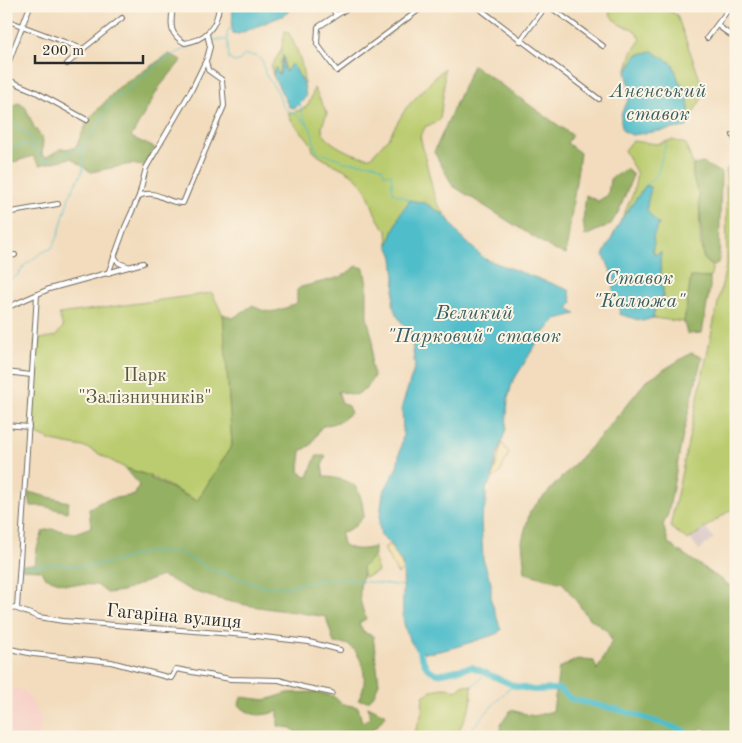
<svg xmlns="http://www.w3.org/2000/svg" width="742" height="743" font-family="'Old Standard TT',serif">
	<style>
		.built { fill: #f7d1c8 }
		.industrial { fill: #d2bfc0 }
		.green { fill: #bbcc6f; stroke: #737c4d }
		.forest { fill: #94b062; stroke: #606e46 }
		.sand { fill: #eeda9e; stroke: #8c8264 }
		.water { fill: #50bdca; stroke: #3e747a }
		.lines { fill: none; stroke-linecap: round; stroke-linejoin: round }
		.stream { stroke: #50bdca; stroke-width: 1 }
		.river { stroke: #50bdca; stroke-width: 6 }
		.street-casing { stroke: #71695e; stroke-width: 6 }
		.street { stroke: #fff; stroke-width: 4 }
		.labels { text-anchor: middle; stroke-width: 4; stroke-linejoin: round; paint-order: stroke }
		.park-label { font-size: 19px; fill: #565b3f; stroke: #fcf5e5 }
		.street-label { font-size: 19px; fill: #2b2b2b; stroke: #fcf5e5 }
		.water-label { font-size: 20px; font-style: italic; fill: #385e63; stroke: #fcf5e5 }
	</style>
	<rect width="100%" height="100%" fill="#fcf5e5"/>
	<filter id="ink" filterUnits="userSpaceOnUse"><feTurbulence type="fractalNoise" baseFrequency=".02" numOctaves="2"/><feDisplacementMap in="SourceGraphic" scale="10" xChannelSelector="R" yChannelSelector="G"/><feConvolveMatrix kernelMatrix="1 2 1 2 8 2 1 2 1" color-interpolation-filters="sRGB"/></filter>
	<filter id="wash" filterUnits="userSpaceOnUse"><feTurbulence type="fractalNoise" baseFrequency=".0096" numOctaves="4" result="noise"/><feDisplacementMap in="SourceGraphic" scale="20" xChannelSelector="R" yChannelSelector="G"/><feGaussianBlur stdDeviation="1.12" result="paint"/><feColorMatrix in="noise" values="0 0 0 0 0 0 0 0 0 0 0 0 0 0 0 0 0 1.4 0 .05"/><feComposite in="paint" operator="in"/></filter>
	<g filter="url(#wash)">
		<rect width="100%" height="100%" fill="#f2dcbd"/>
		<path class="built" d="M6 687 24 690 41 717 40 737H6Z"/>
		<path class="industrial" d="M701 523 714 538 699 550 687 535Z"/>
		<g class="green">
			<path d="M607 6H661L677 15 702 85V98L690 118 687 91 679 82 673 64 652 51 637 55 626 73 632 52 641 39 633 29 620 25 610 15Z"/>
			<path d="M285 31 288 32C297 48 304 65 304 84L295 72 284 70V57L281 61 280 74 274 70 273 75 271 66 281 51Z"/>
			<path d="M444 68V89L440 119 433 124 426 126 420 136 434 195 437 203 446 216 425 203 394 231 388 245 387 230C372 218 373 197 361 183 349 167 327 165 313 151 312 136 292 128 288 113 309 109 309 106 314 88L327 113C326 117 322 124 322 128 321 142 359 159 371 157L389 137 406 108Z"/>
			<path d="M672 140 686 144 693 165V178L699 196 700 241 703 256 706 262 713 266 710 278 691 277 684 322 653 318 655 307 664 297 659 265 661 252 655 255C649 243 656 233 655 221L650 218 646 209 650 188 646 185 621 220 633 194 637 174 624 150 632 141 657 144Z"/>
			<path d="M736 161V506L688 540 670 527 727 261 726 170Z"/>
			<path d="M212 293 224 317 232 445 197 501 150 476 125 468 88 448 52 441 30 431 35 340 56 336 63 327 59 314Z"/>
			<path d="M374 556 378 572 364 577 361 567Z"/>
			<path d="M464 685 472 686 471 705 456 737H413L422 713 423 696C433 689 444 685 456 691Z"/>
		</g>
		<g class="forest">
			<path d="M169 54 182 60 160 86 131 137 155 148 143 166 131 164 91 172 71 158 40 165 33 156 11 163 6 162V109L18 103 25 106 34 127 43 139 42 156 47 157 60 149 75 148 89 119 118 88Z"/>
			<path d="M473 65 572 135 567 143 580 153 566 254 554 250 453 186 434 152Z"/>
			<path d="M703 163 721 173 719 262 713 266 706 262 703 256 699 196 693 178V165Z"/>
			<path d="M626 169 633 175 619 211 611 224 585 236 583 220 586 195 598 201 608 195 610 179Z"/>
			<path d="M357 266 364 268 367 286V317L373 341 371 364 374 376 366 389 356 395 338 391 342 403 348 406 351 413 341 421 321 427 311 445 301 451 299 472 308 477 316 456H326L322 466 324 476C356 482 360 483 364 516L355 526 341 534 343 544C353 551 362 550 374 547V556L362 567C364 578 360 580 360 591 359 600 363 610 366 619L359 623 363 632 373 636 379 683 375 693 369 701 358 700C369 685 365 658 350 646 346 643 339 644 334 643L326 617C281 609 232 607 189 589 179 585 171 579 161 576L123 591 107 593 97 585 65 584 45 577 40 570 22 569V565L35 564 37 548 43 531 51 529 75 533 91 527 89 509C102 498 119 498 135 495L139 484 125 468 150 476V478L197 501 232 445 223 314 233 318 253 305C268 317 281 310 297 303V290L301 287 341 277Z"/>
			<path d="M691 277 710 278V287L702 333 687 334 684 322Z"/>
			<path d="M691 353 702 357 683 435 668 514 663 525 669 544 736 590V737H713L702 727 696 737H499L501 724 511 710 534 716 553 711 559 668 578 659 594 661 597 670 612 641 607 631 588 617 563 583 525 573 522 541 530 511 601 436 647 380Z"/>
			<path d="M28 492 69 502 67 512 43 506H31Z"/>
			<path d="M316 692 333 696 342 704 358 707 362 722 370 718 368 706 386 715 377 726 363 737H300L291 728 278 726V711C263 716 252 718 239 705L241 697 266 700 288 693Z"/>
		</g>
		<g class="sand">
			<path d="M502 443 509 453 500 473 492 479Z"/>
			<path d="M391 544C394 555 402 559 403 570L398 574 385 551V547Z"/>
		</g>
		<g class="water">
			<path d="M233 6H289L288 12 282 16 238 34 233 33 232 30Z"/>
			<path d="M652 51 673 64 679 82 687 91 690 118 687 127 632 135 623 131C616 110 628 108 630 93 630 86 628 79 626 73L637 55Z"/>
			<path d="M283 55 284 70 286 72 291 64 293 65 304 84 306 97 295 108 289 107 273 75 276 67 278 74H280Z"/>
			<path d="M646 185 651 188C646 211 643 208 659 224L653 237 654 244 652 249 655 255 661 252C657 272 668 287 660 306L655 307 653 318 642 321 619 314C620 306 621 300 613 295L615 279C609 271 609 263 603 255L621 220Z"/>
			<path d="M410 200 425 203 446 216 460 236 485 259 569 290 572 302 568 309 576 314 556 319 539 339 512 383 508 399 506 429 496 458 492 479 486 489V504L481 519 483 559 491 583V600L501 630 497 634C482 638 435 656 422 652 410 648 404 628 403 616 402 598 405 580 402 562L394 553 391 544 381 536 379 524 383 493 397 467 403 435 402 406 415 366 411 336 396 314 393 304 395 278 393 257 388 245 400 214Z"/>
		</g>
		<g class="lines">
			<g class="stream">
				<path d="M231 26 227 33 229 59 234 62 239 61 244 55 257 56 263 62 265 74 278 92 282 105 285 109 296 114 310 127 317 152 340 159 344 162 374 164 382 168 384 174H391L393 193 410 200"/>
				<path d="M214 40H226"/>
				<path d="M300 103 302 114 308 124"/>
				<path d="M6 121C16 126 30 133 35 144 38 151 37 155 44 161L77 150 83 143"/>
				<path d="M6 156C16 146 21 140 34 149"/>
				<path d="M646 185 657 175 666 143"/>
				<path d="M6 282 18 275 25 265 41 253 52 248 58 236 69 197 83 170 82 155 85 142 95 130 108 105 166 58 194 45"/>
				<path d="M22 567 59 564 81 567 108 563 146 552H179L210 569 265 587H288L312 581 341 579 403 586"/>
				<path d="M472 686 487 673"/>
				<path d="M468 737 471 729 507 690 515 686"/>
			</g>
			<path class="river" d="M418 649 427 668 437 674 472 667 515 686 533 690 559 689 571 699 619 710 683 730 689 737"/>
		</g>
	</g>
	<g filter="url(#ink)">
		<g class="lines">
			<defs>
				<g id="street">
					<path d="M173 6C171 23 168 34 185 43 205 40 217 27 219 6"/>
					<path d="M331 6 336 15"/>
					<path d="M351 6 318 27 317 44 337 71 424 6"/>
					<path d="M476 6 599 99"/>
					<path d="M549 6 603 46"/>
					<path d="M6 20 83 49 122 18"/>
					<path d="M717 25 736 39"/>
					<path d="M707 38 731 6"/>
					<path d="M520 41 546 6"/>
					<path d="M67 64 83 49"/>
					<path d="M6 69 30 6"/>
					<path d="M6 79 34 91 87 120"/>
					<path d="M733 135 736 142"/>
					<path d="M139 196C157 188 166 204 183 203L224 106 222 80 208 70 206 61"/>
					<path d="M6 213 58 204"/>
					<path d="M114 256 119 263 130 267"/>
					<path d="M6 257 15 255"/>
					<path d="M108 274 125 227 139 196 146 168 192 89 207 58 210 47 207 34"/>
					<path d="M6 308 49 289 143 263"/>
					<path d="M6 372 31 375"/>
					<path d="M6 425 29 427"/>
					<path d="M6 605 39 617 63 621 246 635 309 642 340 650"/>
					<path d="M17 608 37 294"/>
					<path d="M6 648 33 654 111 662 171 678 176 669 230 679 279 680 303 687 332 693"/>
				</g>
			</defs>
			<use href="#street" class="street-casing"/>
			<use href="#street" class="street"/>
		</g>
	</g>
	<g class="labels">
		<g class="park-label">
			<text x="145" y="381">Парк<tspan x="145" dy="22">"Залізничників"</tspan></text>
		</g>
		<g class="street-label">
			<text transform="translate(174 615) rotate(5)" y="7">Гагаріна вулиця</text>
		</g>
		<g class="water-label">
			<text x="658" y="97">Аненський<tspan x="658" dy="23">ставок</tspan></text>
			<text x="639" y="284">Ставок<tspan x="639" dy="23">"Калюжа"</tspan></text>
			<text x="474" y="319">Великий<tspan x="474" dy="23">"Парковий" ставок</tspan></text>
		</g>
	</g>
	<rect width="742" height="743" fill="none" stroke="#fcf5e5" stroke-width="25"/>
	<path d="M35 55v8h108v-8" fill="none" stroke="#2b2b2b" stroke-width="2.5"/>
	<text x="42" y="55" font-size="15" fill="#2b2b2b" stroke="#fcf5e5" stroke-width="4" paint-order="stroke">200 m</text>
</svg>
